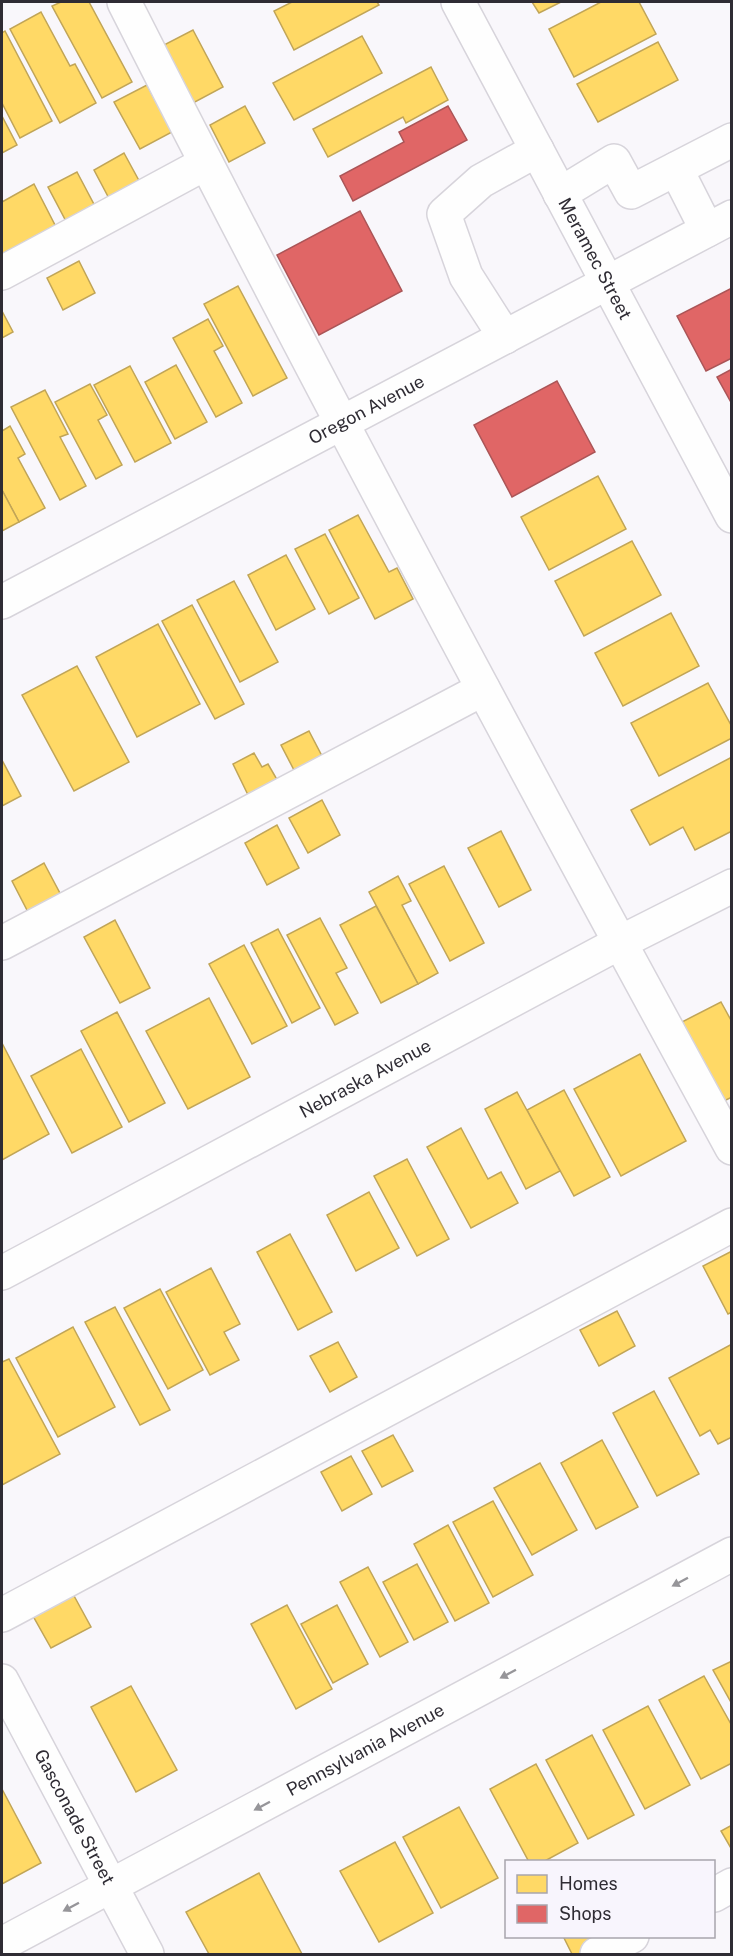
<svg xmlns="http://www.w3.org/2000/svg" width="733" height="1956" font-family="'Public Sans',sans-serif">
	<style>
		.homes { fill: #ffd966; stroke: #c1a557; stroke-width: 1.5 }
		.shops { fill: #e06666; stroke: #ab5557; stroke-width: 1.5 }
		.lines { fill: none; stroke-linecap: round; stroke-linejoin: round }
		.minor-casing { stroke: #d7d4db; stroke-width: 36 }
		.minor { stroke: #fefefe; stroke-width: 33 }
		.oneway { fill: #969599 }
		.labels { text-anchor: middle; stroke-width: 6; stroke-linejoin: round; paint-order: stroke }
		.street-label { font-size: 18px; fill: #2f2c34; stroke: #f8f5fd }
	</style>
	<rect width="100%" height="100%" fill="#f9f7fb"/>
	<g class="homes">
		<path d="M61 2H89L132 82 102 98 52 6Z"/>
		<path d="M292 2H377L379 5 294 50 274 11Z"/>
		<path d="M532 2H561L539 13Z"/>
		<path d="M601 2H639L656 34 574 77 549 29Z"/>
		<path d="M41 12 70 66 75 64 96 103 60 123 10 29Z"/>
		<path d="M193 30 223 87 193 103 162 46Z"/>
		<path d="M5 31 52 121 20 138 2 103V33Z"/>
		<path d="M362 36 382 73 294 120 273 83Z"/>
		<path d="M658 42 678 80 598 122 577 84Z"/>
		<path d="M431 67 448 100 406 123 403 117 328 157 313 129Z"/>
		<path d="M147 85 172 132 140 149 114 102Z"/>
		<path d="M245 106 265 143 229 162 210 125Z"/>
		<path d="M2 116 17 145 2 153Z"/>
		<path d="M124 153 143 188 112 204 94 170Z"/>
		<path d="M77 172 97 210 68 225 48 187Z"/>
		<path d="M34 184 56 227 2 256V202Z"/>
		<path d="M79 261 95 293 63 310 47 278Z"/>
		<path d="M238 286 287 378 253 396 204 304Z"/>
		<path d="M2 311 13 332 2 338Z"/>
		<path d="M208 319 223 346 214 351 242 403 216 417 173 338Z"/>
		<path d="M176 365 207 422 175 439 145 382Z"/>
		<path d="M130 366 171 443 135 462 94 385Z"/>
		<path d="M90 384 107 415 98 420 122 465 96 479 55 402Z"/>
		<path d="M45 390 68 434 60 437 86 486 60 500 11 407Z"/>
		<path d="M10 426 25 454 18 458 45 508 19 522 2 490V431Z"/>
		<path d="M598 476 626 529 549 570 521 517Z"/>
		<path d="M2 490 19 522 2 531Z"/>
		<path d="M358 515 389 572 397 568 413 599 375 619 329 530Z"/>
		<path d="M325 534 359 598 329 614 295 549Z"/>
		<path d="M632 541 661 595 584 636 555 581Z"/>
		<path d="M286 555 315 609 276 630 248 575Z"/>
		<path d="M234 581 278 662 240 682 197 600Z"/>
		<path d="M192 605 244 704 215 719 162 621Z"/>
		<path d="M671 613 699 666 623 706 595 653Z"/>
		<path d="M158 624 200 704 137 737 96 657Z"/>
		<path d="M77 666 129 762 74 791 22 695Z"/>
		<path d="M708 683 732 727V738L659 776 631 723Z"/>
		<path d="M309 731 323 758 295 772 281 745Z"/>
		<path d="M254 753 262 767 268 764 279 783 250 799 233 764Z"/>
		<path d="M732 757V831L695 850 683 827 650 845 631 810Z"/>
		<path d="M2 760 21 796 2 806Z"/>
		<path d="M322 800 340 835 308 853 289 818Z"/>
		<path d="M277 825 299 868 267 885 245 843Z"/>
		<path d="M501 831 531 890 499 907 468 848Z"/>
		<path d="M44 863 62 897 29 914 12 881Z"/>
		<path d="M444 866 484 943 450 961 409 884Z"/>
		<path d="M398 876 411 901 402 905 438 973 418 984 369 892Z"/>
		<path d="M376 906 418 984 381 1003 340 925Z"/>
		<path d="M320 918 347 968 336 973 358 1013 335 1025 287 935Z"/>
		<path d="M115 920 150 988 120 1003 84 937Z"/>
		<path d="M278 929 320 1008 292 1023 251 943Z"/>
		<path d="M244 945 287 1026 252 1044 209 964Z"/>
		<path d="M209 998 250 1077 188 1109 146 1031Z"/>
		<path d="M721 1002 732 1022V1097L722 1102 680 1023Z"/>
		<path d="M117 1012 165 1103 129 1122 81 1031Z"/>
		<path d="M2 1043 49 1134 2 1160Z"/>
		<path d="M81 1049 122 1127 72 1153 31 1076Z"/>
		<path d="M640 1054 686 1141 621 1176 574 1089Z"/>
		<path d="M564 1090 610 1177 574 1196 527 1110Z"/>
		<path d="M517 1092 560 1171 526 1189 485 1109Z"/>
		<path d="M461 1128 488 1179 501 1172 518 1203 471 1228 427 1147Z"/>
		<path d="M407 1159 449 1239 417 1256 374 1176Z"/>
		<path d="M369 1192 399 1248 356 1271 327 1215Z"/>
		<path d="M290 1234 332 1312 298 1330 257 1252Z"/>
		<path d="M732 1251V1312L728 1314 703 1266Z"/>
		<path d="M211 1268 240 1324 224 1332 239 1360 210 1375 166 1292Z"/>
		<path d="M160 1289 203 1370 168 1389 124 1308Z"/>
		<path d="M115 1307 170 1410 140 1425 85 1322Z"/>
		<path d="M617 1311 635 1346 599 1366 580 1330Z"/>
		<path d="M73 1327 115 1407 58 1437 16 1358Z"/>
		<path d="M338 1342 357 1377 330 1392 310 1356Z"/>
		<path d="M732 1344V1437L718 1444 710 1430 700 1436 669 1378Z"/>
		<path d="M9 1359 60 1454 2 1485V1362Z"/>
		<path d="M654 1391 699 1474 657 1496 613 1413Z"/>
		<path d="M393 1435 413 1471 382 1487 362 1451Z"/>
		<path d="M602 1440 638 1507 596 1529 561 1463Z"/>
		<path d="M351 1456 372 1494 342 1511 321 1472Z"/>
		<path d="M540 1463 577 1530 532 1555 494 1488Z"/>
		<path d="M493 1501 533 1575 493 1597 453 1522Z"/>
		<path d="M448 1525 489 1603 455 1621 414 1544Z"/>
		<path d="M417 1564 448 1622 414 1640 383 1582Z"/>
		<path d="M368 1567 408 1642 380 1657 340 1582Z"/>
		<path d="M73 1594 91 1627 51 1648 33 1616Z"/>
		<path d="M287 1605 332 1689 296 1709 251 1624Z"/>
		<path d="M337 1605 368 1664 333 1683 301 1624Z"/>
		<path d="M732 1661V1704L713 1670Z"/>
		<path d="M704 1676 732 1726V1763L701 1779 659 1700Z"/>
		<path d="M131 1686 177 1770 136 1792 91 1707Z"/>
		<path d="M648 1706 690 1785 645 1809 603 1730Z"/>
		<path d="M592 1735 634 1815 588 1839 546 1760Z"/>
		<path d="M536 1764 578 1843 543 1862H529L490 1789Z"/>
		<path d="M2 1789 41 1863 2 1884Z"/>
		<path d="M459 1807 498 1878 441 1908 403 1837Z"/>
		<path d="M732 1825V1850L721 1831Z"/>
		<path d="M395 1842 433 1913 379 1942 340 1871Z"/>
		<path d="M259 1873 302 1954H209L186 1912Z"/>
		<path d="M563 1936H604L587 1954H572Z"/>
	</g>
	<g class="shops">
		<path d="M448 106 467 140 353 201 340 176 404 142 399 132Z"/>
		<path d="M360 211 402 291 319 335 277 255Z"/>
		<path d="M732 288V358L706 371 677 316Z"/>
		<path d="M732 369V404L717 377Z"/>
		<path d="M557 381 595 452 512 497 474 425Z"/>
	</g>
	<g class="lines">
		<defs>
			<g id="minor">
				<path d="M124 2C319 387 524 768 732 1148"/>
				<path id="s1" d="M458 2 732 516"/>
				<path d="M676 169 707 230"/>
				<path d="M560 194 614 161 631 192 732 140"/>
				<path d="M2 273 206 163"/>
				<path d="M505 337 466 276 444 214 481 181 537 150"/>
				<path id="s2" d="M2 602 732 217"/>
				<path d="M2 943 483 689"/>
				<path id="s3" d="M2 1273 619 943 732 886"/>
				<path d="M2 1615 732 1225"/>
				<path id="s4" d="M2 1681 147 1954"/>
				<path d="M714 1895 732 1885"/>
				<path id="s5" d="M2 1944 732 1554"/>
				<path d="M597 1954 632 1936"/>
			</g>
		</defs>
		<use href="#minor" class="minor-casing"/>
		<use href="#minor" class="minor"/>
	</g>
	<defs><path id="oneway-solid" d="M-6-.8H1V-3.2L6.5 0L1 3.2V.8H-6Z" transform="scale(1.5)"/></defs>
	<g class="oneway">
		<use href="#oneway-solid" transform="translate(680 1582) rotate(152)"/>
		<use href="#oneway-solid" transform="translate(508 1674) rotate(152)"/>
		<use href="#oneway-solid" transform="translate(262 1806) rotate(152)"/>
		<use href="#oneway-solid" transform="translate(71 1907) rotate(152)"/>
	</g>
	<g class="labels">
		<g class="street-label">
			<text dy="6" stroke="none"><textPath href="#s1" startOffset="291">Meramec Street</textPath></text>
			<text dy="6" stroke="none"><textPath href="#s2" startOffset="412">Oregon Avenue</textPath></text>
			<text dy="6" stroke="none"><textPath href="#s3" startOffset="412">Nebraska Avenue</textPath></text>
			<text dy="6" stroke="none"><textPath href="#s5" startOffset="412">Pennsylvania Avenue</textPath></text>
			<text dy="6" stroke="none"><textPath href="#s4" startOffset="154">Gasconade Street</textPath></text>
		</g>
	</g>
	<rect width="733" height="1956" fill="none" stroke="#2f2c34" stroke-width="6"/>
	<rect x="505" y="1860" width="210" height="78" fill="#f8f5fd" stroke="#a8a5ad" stroke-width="1.5"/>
	<rect x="517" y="1875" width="30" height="18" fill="#ffd966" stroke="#a8a5ad" stroke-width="1.5"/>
	<text x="559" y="1890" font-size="18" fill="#2f2c34">Homes</text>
	<rect x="517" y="1905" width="30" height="18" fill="#e06666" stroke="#a8a5ad" stroke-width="1.5"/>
	<text x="559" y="1920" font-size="18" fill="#2f2c34">Shops</text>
</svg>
